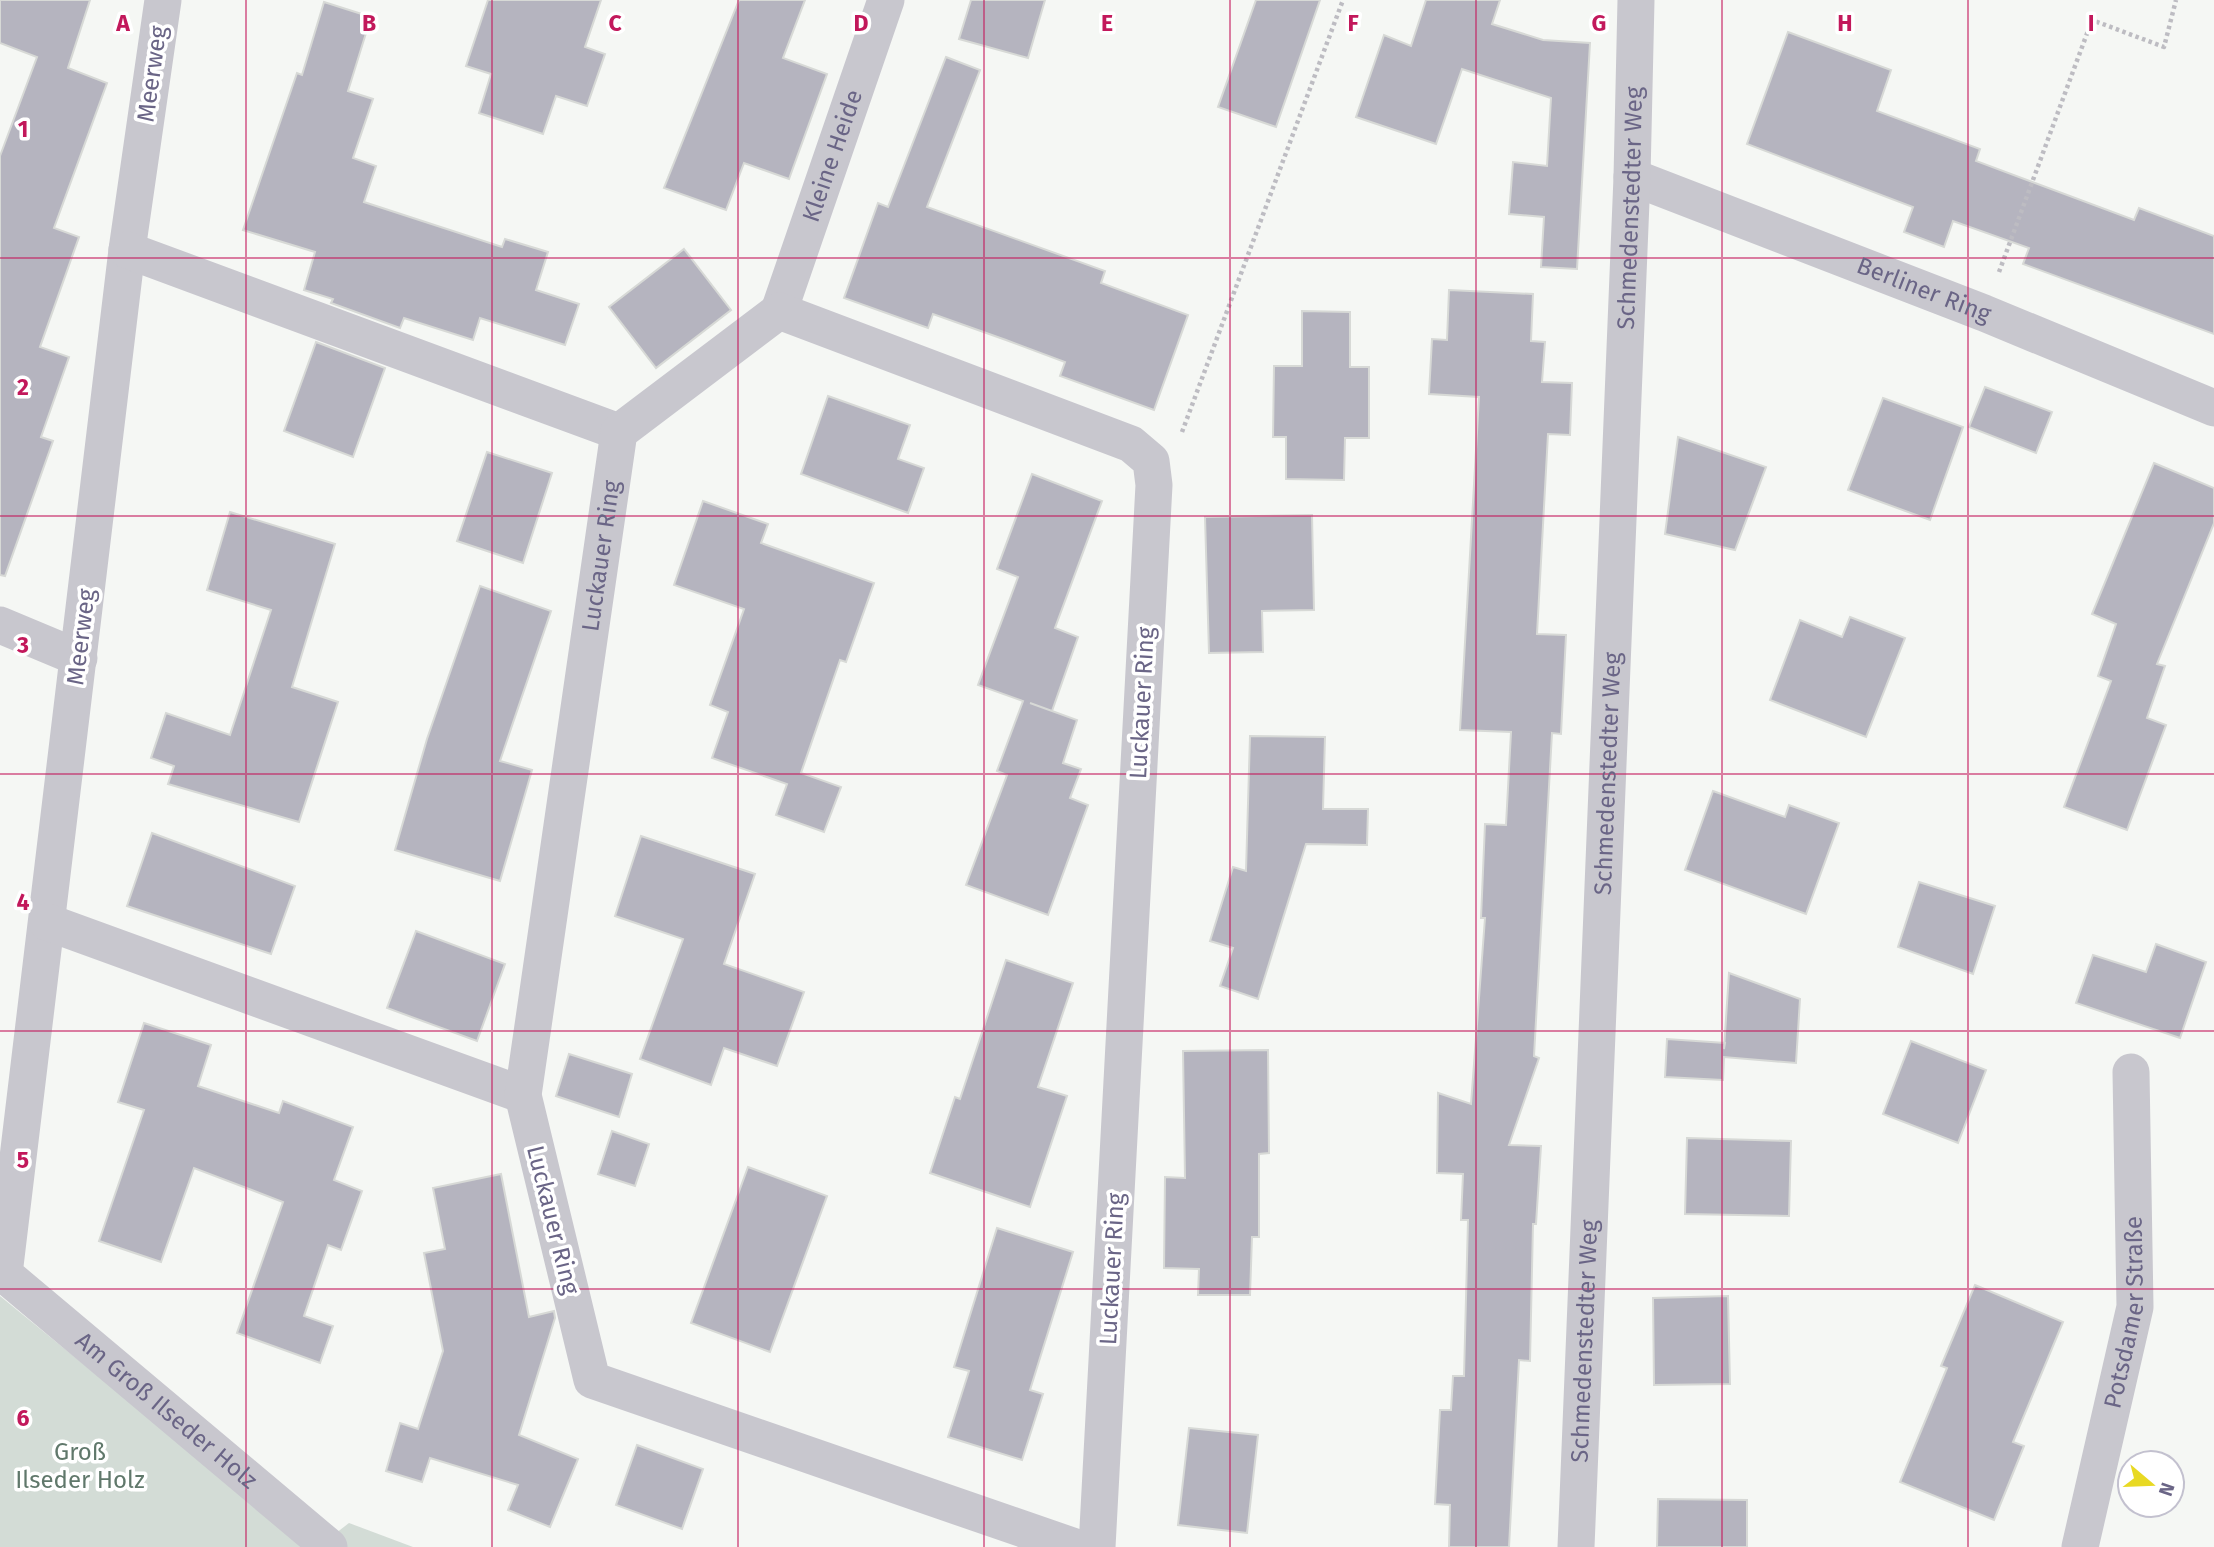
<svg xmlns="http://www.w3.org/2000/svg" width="2214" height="1547" font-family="'Fira Sans',sans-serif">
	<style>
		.green { fill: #d3dcd6 }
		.building { fill: #b5b4bf; stroke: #d7d9d6; stroke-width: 2 }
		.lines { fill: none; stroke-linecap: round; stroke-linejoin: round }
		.path { stroke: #bdbcc2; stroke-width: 4.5; stroke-dasharray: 3.5 3.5; stroke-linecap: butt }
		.minor { stroke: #c8c7ce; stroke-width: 37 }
		.grid { fill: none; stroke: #c2185b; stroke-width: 2; stroke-opacity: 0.55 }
		.labels { text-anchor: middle; stroke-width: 7; stroke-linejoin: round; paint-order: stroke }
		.street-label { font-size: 24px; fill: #6a6586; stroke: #fff }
		.park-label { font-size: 24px; fill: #60786b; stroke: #fff }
		.grid-label { font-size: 23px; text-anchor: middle; font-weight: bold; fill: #c2185b; stroke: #fff; stroke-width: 7; stroke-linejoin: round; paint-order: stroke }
	</style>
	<rect width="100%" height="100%" fill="#f5f7f4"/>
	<g class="green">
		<path d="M0 1296 307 1547H0Z"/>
		<path d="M349 1523 413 1547H342L331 1537Z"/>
	</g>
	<g class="building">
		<path d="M0 0H90L68 68 107 83 54 228 79 237 40 347 69 357 41 437 53 441 5 576 0 575V156L37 57 0 43Z"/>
		<path d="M488 0H601L585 47 605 54 587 106 556 96 543 134 479 113 491 74 466 66Z"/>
		<path d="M739 0H805L783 58 827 74 789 179 744 163 726 210 664 188Z"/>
		<path d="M971 0H1045L1028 58 959 39Z"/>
		<path d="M1256 0H1320L1276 127 1218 107Z"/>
		<path d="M1426 0H1500L1492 24 1543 40 1590 43 1577 269 1541 267 1544 217 1509 214 1513 162 1547 166 1551 98 1462 69 1436 144 1356 117 1384 35 1411 46Z"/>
		<path d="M324 2 371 17 348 91 373 99 353 158 376 166 364 202 502 247 505 239 548 252 536 290 579 304 565 345 480 318 473 340 404 318 400 328 331 303 333 299 304 290 315 252 243 230 297 73 302 75Z"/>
		<path d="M1788 32 1891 70 1877 111 1980 149 1976 161 2134 220 2139 208 2214 236V334L2023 264 2029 248 1953 221 1944 247 1904 232 1913 207 1747 144Z"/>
		<path d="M946 57 980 70 927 207 1105 271 1101 283 1188 315 1154 410 1060 376 1065 362 1006 340 933 314 928 328 844 298 878 203 888 207Z"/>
		<path d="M684 249 731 310 656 368 609 307Z"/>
		<path d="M1449 290 1533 294 1531 341 1545 342 1542 382 1572 383 1570 435 1548 434 1537 634 1566 635 1561 734 1552 733 1534 1056 1539 1058 1509 1145 1541 1146 1536 1224H1533L1530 1361 1519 1360 1509 1547H1449L1450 1505 1435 1504 1440 1410H1451L1453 1376H1464L1468 1220H1461L1463 1174 1437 1173 1438 1093 1471 1104 1485 918H1481L1485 824 1506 825 1511 732 1460 730 1479 397 1429 394 1432 339 1447 340Z"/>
		<path d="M1302 311 1350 312V367H1369V438H1345L1344 480 1286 479V437H1273L1274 366H1302Z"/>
		<path d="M316 342 385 368 353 457 284 431Z"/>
		<path d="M1985 387 2052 412 2036 453 1969 427Z"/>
		<path d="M828 396 910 425 898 459 924 468 908 513 801 474Z"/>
		<path d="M1883 398 1963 427 1930 520 1848 490Z"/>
		<path d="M1678 437 1766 467 1735 550 1665 534Z"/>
		<path d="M487 452 552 473 523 563 457 541Z"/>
		<path d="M2154 463 2214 488V523L2157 664 2165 666 2147 718 2166 725 2127 830 2064 807 2111 681 2098 676 2116 624 2092 614Z"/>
		<path d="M1032 474 1102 501 1055 628 1078 637 1052 711 1030 703 1077 720 1063 763 1081 769 1070 798 1088 805 1048 915 966 885 1007 775 997 771 1023 701 978 685 1018 577 997 569Z"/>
		<path d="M703 501 768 524 761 543 874 583 846 662 840 660 801 773 841 787 824 832 776 815 787 784 712 758 728 712 710 705 744 609 674 585Z"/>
		<path d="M230 512 335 544 292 687 338 702 299 822 168 784 174 766 151 758 166 713 230 735 271 610 207 590Z"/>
		<path d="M1312 515 1314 610 1262 611 1263 652 1209 653 1205 517Z"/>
		<path d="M480 586 551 611 500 761 532 770 500 881 395 850 427 739Z"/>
		<path d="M1850 617 1905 638 1866 737 1770 700 1800 620 1842 637Z"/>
		<path d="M1250 736 1325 737 1323 809H1368L1367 845 1306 844 1258 999 1220 986 1233 948 1210 941 1233 867 1246 871Z"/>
		<path d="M1713 791 1785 817 1789 805 1839 823 1806 914 1685 870Z"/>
		<path d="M152 833 295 886 271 954 127 906Z"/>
		<path d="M641 836 755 874 724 964 804 992 777 1066 724 1048 711 1085 640 1059 683 939 615 916Z"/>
		<path d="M1919 882 1995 906 1973 974 1898 947Z"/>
		<path d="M416 931 505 964 477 1041 387 1008Z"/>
		<path d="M2156 944 2206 962 2180 1038 2076 1003 2093 955 2146 972Z"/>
		<path d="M1006 960 1073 983 1038 1087 1067 1096 1030 1207 930 1173 955 1097 960 1099Z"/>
		<path d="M1729 973 1800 999 1796 1063 1724 1057 1723 1080 1665 1077 1667 1039 1725 1043 1724 1049Z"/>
		<path d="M144 1023 211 1045 198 1086 279 1113 283 1101 353 1127 334 1180 362 1191 341 1250 328 1245 304 1316 333 1326 320 1363 237 1333 283 1202 194 1168 161 1262 99 1241 144 1110 118 1102Z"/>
		<path d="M1911 1041 1986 1070 1958 1143 1883 1114Z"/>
		<path d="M1268 1050 1269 1153 1259 1154V1237H1252L1250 1295H1198L1199 1269 1164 1268 1165 1177 1185 1178 1183 1051Z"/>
		<path d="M569 1054 632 1074 619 1117 556 1096Z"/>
		<path d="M612 1131 649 1144 635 1186 598 1174Z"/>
		<path d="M1687 1138 1791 1141 1789 1216 1685 1214Z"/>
		<path d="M748 1167 827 1196 770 1352 691 1323Z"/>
		<path d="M501 1174 529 1317 554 1311 555 1318 519 1435 578 1459 550 1527 508 1510 518 1485 430 1458 422 1482 386 1471 400 1423 418 1429 443 1351 424 1253 445 1249 433 1188Z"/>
		<path d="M997 1228 1073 1252 1030 1390 1043 1394 1022 1460 948 1437 969 1371 954 1367Z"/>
		<path d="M1975 1285 2063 1322 2013 1442 2024 1446 1994 1520 1900 1482 1947 1368 1941 1366Z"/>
		<path d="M1728 1296 1730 1384 1654 1385 1653 1298Z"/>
		<path d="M1189 1428 1258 1435 1247 1533 1178 1525Z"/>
		<path d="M637 1445 703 1469 682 1529 616 1505Z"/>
		<path d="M1658 1499 1747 1500V1547H1657Z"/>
	</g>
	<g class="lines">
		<g class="path">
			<path d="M1999 272 2092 20 2164 47 2176 0"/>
			<path d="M1182 432 1343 0"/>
		</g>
		<g class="minor">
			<path id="s1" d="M163 0 127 250 4 1274 329 1547"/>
			<path id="s2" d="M1632 177 1984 313 2214 408"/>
			<path d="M127 250 619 432"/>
			<path id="s3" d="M779 311 886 0"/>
			<path d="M0 625 79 658"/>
			<path d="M47 922 523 1095"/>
			<path id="s4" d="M1075 1547 592 1380 523 1095 619 432 779 311 1131 444 1151 461 1154 485 1097 1547"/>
			<path id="s5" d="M1576 1547 1632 177 1636 0"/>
			<path id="s6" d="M2080 1547 2135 1307 2131 1072"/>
		</g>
	</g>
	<path class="grid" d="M246 0V1547M492 0V1547M738 0V1547M984 0V1547M1230 0V1547M1476 0V1547M1722 0V1547M1968 0V1547M0 258H2214M0 516H2214M0 774H2214M0 1031H2214M0 1289H2214"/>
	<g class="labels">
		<g class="street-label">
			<text transform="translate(152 74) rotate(-82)" y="8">Meerweg</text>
			<text dy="8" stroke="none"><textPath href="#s3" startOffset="164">Kleine Heide</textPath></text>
			<text dy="8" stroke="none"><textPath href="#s5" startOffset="1340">Schmedenstedter Weg</textPath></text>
			<text dy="8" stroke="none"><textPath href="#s2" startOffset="313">Berliner Ring</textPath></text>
			<text dy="8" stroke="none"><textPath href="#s4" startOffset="1349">Luckauer Ring</textPath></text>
			<text transform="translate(81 637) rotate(-83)" y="8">Meerweg</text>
			<text transform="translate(1142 703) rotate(-87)" y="8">Luckauer Ring</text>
			<text dy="8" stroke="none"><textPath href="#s5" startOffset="774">Schmedenstedter Weg</textPath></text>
			<text transform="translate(553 1220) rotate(76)" y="8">Luckauer Ring</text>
			<text transform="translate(1112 1269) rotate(-87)" y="8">Luckauer Ring</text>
			<text dy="8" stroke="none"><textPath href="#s6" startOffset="240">Potsdamer Straße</textPath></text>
			<text dy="8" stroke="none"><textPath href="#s5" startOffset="206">Schmedenstedter Weg</textPath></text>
			<text dy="8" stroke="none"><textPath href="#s1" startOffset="1496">Am Groß Ilseder Holz</textPath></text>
		</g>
		<g class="park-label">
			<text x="80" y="1460">Groß<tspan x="80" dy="28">Ilseder Holz</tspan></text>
		</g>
	</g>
	<g class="grid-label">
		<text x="123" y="31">A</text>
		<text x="369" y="31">B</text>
		<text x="615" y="31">C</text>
		<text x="861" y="31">D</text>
		<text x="1107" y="31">E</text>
		<text x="1353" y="31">F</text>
		<text x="1599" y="31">G</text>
		<text x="1845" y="31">H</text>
		<text x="2091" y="31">I</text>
		<text x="23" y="137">1</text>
		<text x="23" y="395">2</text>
		<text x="23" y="653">3</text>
		<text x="23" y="910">4</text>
		<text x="23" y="1168">5</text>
		<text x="23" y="1426">6</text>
	</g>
	<g transform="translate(2151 1484) rotate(109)"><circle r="33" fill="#ffffff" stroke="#c3c1cf" stroke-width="2"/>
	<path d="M0-5L12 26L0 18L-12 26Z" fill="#e8d923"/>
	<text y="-10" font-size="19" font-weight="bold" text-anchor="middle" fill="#6a6586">N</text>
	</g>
</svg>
